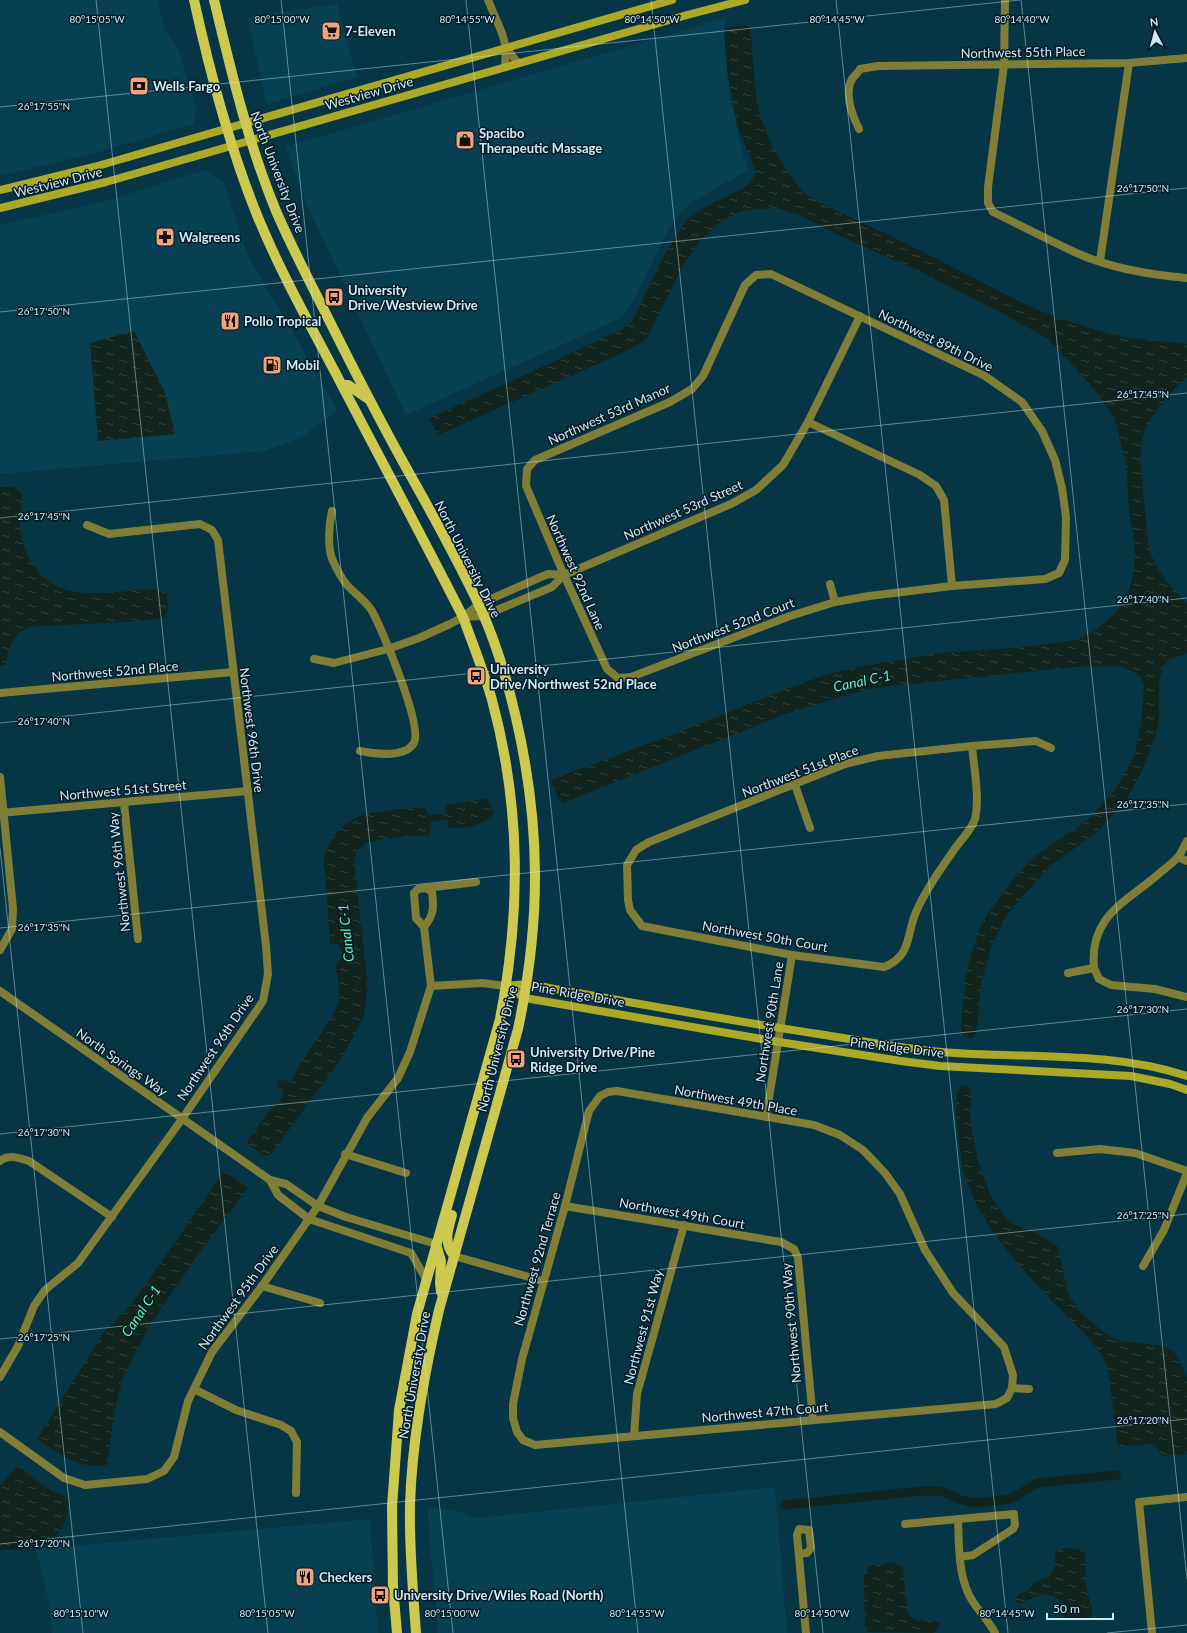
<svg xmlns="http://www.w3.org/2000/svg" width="1187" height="1633" font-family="Lato,sans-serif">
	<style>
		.built { fill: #064052 }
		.water { fill: url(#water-ripples) }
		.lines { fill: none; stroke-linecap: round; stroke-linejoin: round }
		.canal { stroke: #11241d; stroke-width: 9 }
		.street { stroke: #7f7d36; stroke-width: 8 }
		.secondary { stroke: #ada928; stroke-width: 8 }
		.primary { stroke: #cdc950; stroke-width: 10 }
		.ticks { fill: none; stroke: #cfebf9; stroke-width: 1; stroke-opacity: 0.45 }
		.labels { text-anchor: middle; stroke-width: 3; stroke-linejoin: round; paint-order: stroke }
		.poi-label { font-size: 13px; font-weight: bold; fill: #cfebf9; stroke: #041a24; text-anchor: start }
		.street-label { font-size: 13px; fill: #cfebf9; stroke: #041a24 }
		.water-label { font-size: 14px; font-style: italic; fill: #61f1c0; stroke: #041a24 }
		.ticks-label { font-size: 10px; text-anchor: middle; fill: #cfebf9; stroke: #041a24; stroke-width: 3; stroke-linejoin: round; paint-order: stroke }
	</style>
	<defs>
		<pattern id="water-ripples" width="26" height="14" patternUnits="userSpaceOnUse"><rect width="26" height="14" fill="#11241d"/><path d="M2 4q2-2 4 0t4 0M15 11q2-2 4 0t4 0" fill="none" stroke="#33443f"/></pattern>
	</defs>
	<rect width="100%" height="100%" fill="#063545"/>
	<g class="built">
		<path d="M0 0H158L164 29 179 51 197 111 193 124 102 151 0 176Z"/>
		<path d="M337 4 357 77 267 104 247 17Z"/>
		<path d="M725 18 731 100 742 151 748 170 694 201 682 212 668 230 629 309 617 320 406 415 306 203 285 147Z"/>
		<path d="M205 170 223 182 247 254 338 411 300 438 265 451 0 474V225L102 202Z"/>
		<path d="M775 1487 787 1633H438L427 1508 455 1510 476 1518Z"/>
		<path d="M370 1519 378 1633H52L50 1607 36 1549Z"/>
	</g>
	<g class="water">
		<path d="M750 24 756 96 761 119 772 147 787 171 802 191 818 202 899 240 1033 308 1071 322 1099 331 1129 338 1187 344V377C1176 385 1153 413 1147 426 1142 436 1141 449 1140 460L1149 549C1157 571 1170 588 1187 603V654L1169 659 1163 666 1159 682V721L1154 739 1144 766 1127 799 1096 833 1050 866 1008 913 991 947 981 984 978 1023 975 1036 971 1038 963 1036 961 1029 962 1014 967 969 979 930 987 915 1013 879 1035 856 1088 820 1100 807 1117 787 1134 757 1141 721 1144 686 1141 678 1135 672 1117 666 1072 667 873 688 840 697 786 714 563 803 557 797 551 780 669 736 789 688 825 675 862 666 941 653 1025 647 1077 640 1094 631 1116 613 1128 593 1134 572 1135 557 1134 539 1129 512 1126 463 1114 417 1094 389 1067 359 1048 339 1004 314 919 271 838 235 800 215 776 208 756 209 740 212 725 219 714 227 698 243 685 262 646 340 620 354 438 435 429 418 521 377 622 329 632 322 665 254 686 221 701 209 744 188 750 183 756 173C751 156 742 141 737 124 729 93 725 60 724 28Z"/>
		<path d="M134 331 165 392 175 434 98 441 90 343Z"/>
		<path d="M0 487H13L21 493C22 505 19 517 20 529 24 557 41 585 70 591 85 594 104 593 119 592 135 591 152 586 167 594L168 608 166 615 161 619 124 622 28 627C11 635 9 647 6 665L0 666Z"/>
		<path d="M488 798 493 814C484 825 463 830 449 828L447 820 431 821 429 835C413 836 373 838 362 846 355 852 355 861 355 869L367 981 366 1002 364 1015 360 1024 341 1059 271 1154 264 1156 248 1144V1140L266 1115 281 1099 284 1094 277 1086 278 1081 282 1080 291 1082 300 1064 333 1016 339 1001V983L335 966 343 955 339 945 330 943 324 858C329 838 346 818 367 814 376 812 386 812 395 810 405 809 414 807 425 808L429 815 446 814 445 805Z"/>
		<path d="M963 1085 969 1087C972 1096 970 1104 970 1114 973 1146 985 1202 1012 1223 1016 1226 1023 1228 1029 1230 1039 1235 1049 1240 1058 1247L1068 1294 1080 1312 1106 1334 1121 1341 1162 1346 1173 1351 1179 1359 1187 1378V1454L1162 1456 1155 1446 1151 1444 1118 1447 1108 1369C1100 1346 1078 1328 1061 1310 1026 1273 980 1227 966 1178 962 1167 961 1154 959 1142 957 1123 954 1107 958 1088Z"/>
		<path d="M223 1170 248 1188 195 1259 150 1325 123 1377 115 1409 107 1465C79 1470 59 1454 37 1439L105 1331 132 1304 144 1287 218 1180Z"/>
		<path d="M18 1465C32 1478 50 1491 68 1498 72 1517 59 1540 41 1546 29 1550 13 1549 0 1550V1486Z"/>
		<path d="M1065 1548C1074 1549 1081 1548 1086 1555L1085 1582 1093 1614 1089 1619H1064L1063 1616C1070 1600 1055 1598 1044 1593L1019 1604 1015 1600 1019 1594 1029 1590 1034 1582 1047 1578 1051 1574 1055 1563V1552Z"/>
		<path d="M892 1562 903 1567 907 1612C917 1627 926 1616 940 1623L938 1629 933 1633 867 1632 865 1628 864 1576 869 1566Z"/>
	</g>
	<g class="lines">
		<path class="canal" d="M785 1505 921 1491H941L959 1499 974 1503 1011 1499 1037 1483 1117 1475"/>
		<g class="street">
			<path d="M488 0 502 33 506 48 505 67"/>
			<path d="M1005 0 1004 65 988 187V203L993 212C1022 226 1050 241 1079 254 1111 268 1153 275 1187 278"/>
			<path d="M506 48 518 63"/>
			<path d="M859 129C852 115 844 94 852 79 854 76 858 73 860 69L878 66 1129 63 1187 58"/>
			<path d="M1100 261 1129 63"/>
			<path d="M771 274 985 376 1022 402 1042 431 1055 460 1062 488 1066 517 1065 560 1059 573 1045 579 952 586 869 596 835 602 790 616 631 677 618 678 607 669 564 575 526 486 527 469 535 460 670 402 692 389 703 376 745 285 756 275Z"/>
			<path d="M808 422 920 475 936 486 944 500 952 586"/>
			<path d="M332 511C329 524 327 549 333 561 337 570 341 578 347 585 355 594 366 601 372 611 382 629 423 726 414 743 405 758 375 754 360 751"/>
			<path d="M830 584 835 602"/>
			<path d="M463 617 483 616 552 587 564 575 731 504 756 490 783 465 808 422 860 316"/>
			<path d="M314 659 334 663 388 649 419 638 450 624 463 617 479 604 548 574 564 575"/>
			<path d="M0 693 233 672"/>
			<path d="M972 746C974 768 980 798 975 819 972 829 962 839 956 847 942 867 926 889 916 912 906 935 912 956 884 967L792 955 642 926 630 910 628 900 627 865 636 850 649 842 845 764 878 756 972 746 1036 741 1051 748"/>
			<path d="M0 777 13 909 12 929 0 950"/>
			<path d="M795 785 810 828"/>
			<path d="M124 803 138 939"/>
			<path d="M0 813 248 791"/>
			<path d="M1178 857 1187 861"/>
			<path d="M424 927C434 915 434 907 432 892L426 888"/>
			<path d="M1094 968C1089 914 1128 902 1162 871 1167 867 1174 862 1178 857 1182 852 1184 846 1187 841"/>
			<path d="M1068 973 1094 968 1099 979 1111 985 1155 989 1187 997"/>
			<path d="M431 986 482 983 506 986"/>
			<path d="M0 991 270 1180 286 1184 318 1206 346 1217 436 1244"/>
			<path d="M617 1091 814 1125 840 1135 863 1150 885 1173 900 1194 925 1250 953 1293 1004 1347 1013 1375 1012 1388 1007 1398 996 1404 535 1445 523 1440 517 1432 513 1418V1404L522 1359 565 1206 589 1111 600 1096 608 1092Z"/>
			<path d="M766 1117 792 955"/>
			<path d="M1057 1153 1100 1149 1135 1153 1187 1171"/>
			<path d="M345 1154 406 1173"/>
			<path d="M0 1161C9 1154 20 1158 29 1161L112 1217"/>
			<path d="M270 1180 278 1195 309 1219 411 1253 426 1279"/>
			<path d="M565 1206 781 1242 794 1249 798 1258 813 1420"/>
			<path d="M454 1256 543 1281"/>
			<path d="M1143 1266 1164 1230 1187 1173"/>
			<path d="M262 1286 320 1303"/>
			<path d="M0 1377 18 1346 34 1306 45 1290 78 1263 182 1119 263 1001 268 974 266 946 218 540 212 530 200 524 109 534 87 525"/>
			<path d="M1012 1388 1029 1389"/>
			<path d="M194 1389 236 1410 281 1425 291 1431 297 1442 296 1493"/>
			<path d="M0 1432 64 1478 85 1485 147 1479 164 1471 174 1457 188 1401 212 1352 262 1286 318 1206 367 1118 398 1078 410 1052 431 986 424 927 416 918 414 893 418 889 476 882"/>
			<path d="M634 1436 637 1394 684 1225"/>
			<path d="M958 1519C959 1544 958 1572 969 1595 976 1609 988 1619 995 1633"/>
			<path d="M905 1524 1014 1514 1015 1525 1013 1529 973 1555 960 1557"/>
			<path d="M799 1554 807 1553 811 1548 809 1530 799 1529 797 1535 806 1633"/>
			<path d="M1152 1633 1139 1502 1187 1497"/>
		</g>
		<g class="secondary">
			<path d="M0 190 94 167 672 0"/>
			<path d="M0 208 106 182 687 15 745 0"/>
			<path d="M506 986 525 998 779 1042 901 1061 940 1066 1131 1076 1170 1084 1187 1090"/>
			<path d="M506 986 527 984C623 1001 720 1019 818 1034 858 1040 899 1048 941 1052 1022 1059 1108 1050 1187 1076"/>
		</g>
		<g class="primary">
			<path d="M194 0C210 73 229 146 257 215 279 269 307 319 334 370 377 453 421 534 463 617 473 645 484 672 492 700 521 807 521 911 500 1019L417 1314 399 1410 392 1507 393 1587 397 1633"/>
			<path d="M214 0C231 71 248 143 276 211 292 248 311 284 329 320 353 368 377 415 403 462 429 508 455 555 478 603 495 639 507 679 516 718 541 826 541 921 518 1029L439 1310C424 1374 412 1440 410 1505 409 1548 413 1591 416 1633"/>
			<path d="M342 385H348L367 398"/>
			<path d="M452 1215C448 1230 443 1242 454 1256"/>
			<path d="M436 1244 441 1261 440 1283 441 1292"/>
		</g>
	</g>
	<path class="ticks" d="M96 0 268 1633M281 0 453 1633M466 0 638 1633M651 0 823 1633M836 0 1008 1633M1021 0 1187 1579M0 107 1020 0M0 312 1187 188M0 518 1187 393M0 723 1187 598M0 848 83 1633M0 928 1187 804M0 1134 1187 1009M0 1339 1187 1214M0 1544 1187 1419M1107 1633 1187 1625"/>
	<defs>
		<symbol id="supermarket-square" viewBox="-11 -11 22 22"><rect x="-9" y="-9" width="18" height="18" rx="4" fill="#f0a27a" stroke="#041a24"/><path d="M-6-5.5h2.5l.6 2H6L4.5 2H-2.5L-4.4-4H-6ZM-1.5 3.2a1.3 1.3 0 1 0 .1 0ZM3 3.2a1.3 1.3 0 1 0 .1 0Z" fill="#111"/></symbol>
		<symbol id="bank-square" viewBox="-11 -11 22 22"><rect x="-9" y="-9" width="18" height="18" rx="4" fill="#f0a27a" stroke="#041a24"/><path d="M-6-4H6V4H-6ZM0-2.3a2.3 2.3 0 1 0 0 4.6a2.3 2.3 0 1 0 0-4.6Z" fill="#111"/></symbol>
		<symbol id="shop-square" viewBox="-11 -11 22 22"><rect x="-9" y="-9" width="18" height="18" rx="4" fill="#f0a27a" stroke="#041a24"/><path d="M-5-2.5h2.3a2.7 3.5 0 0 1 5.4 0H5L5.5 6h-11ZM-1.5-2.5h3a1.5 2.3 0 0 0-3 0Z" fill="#111"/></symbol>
		<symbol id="pharmacy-square" viewBox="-11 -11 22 22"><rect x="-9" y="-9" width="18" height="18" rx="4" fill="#f0a27a" stroke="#041a24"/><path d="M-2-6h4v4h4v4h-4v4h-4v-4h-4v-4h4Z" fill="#111"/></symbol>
		<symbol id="bus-square" viewBox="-11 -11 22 22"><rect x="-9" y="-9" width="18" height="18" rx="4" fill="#f0a27a" stroke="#041a24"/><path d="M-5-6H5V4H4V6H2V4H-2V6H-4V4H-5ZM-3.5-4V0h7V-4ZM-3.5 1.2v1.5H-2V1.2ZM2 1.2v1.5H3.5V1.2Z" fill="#111"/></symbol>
		<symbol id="restaurant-square" viewBox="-11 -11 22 22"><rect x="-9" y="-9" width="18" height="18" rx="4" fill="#f0a27a" stroke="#041a24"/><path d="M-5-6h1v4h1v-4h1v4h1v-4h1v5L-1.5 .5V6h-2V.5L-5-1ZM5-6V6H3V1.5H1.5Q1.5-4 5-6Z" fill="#111"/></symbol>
		<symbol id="fuel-square" viewBox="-11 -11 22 22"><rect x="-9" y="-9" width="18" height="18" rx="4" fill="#f0a27a" stroke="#041a24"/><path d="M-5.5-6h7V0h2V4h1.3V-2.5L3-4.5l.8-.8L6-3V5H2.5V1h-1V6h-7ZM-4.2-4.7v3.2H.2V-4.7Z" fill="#111"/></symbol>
	</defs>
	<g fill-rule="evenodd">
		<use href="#supermarket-square" x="320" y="20" width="22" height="22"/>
		<use href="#bank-square" x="128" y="75" width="22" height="22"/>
		<use href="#shop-square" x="454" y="129" width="22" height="22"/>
		<use href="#pharmacy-square" x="154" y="226" width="22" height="22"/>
		<use href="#bus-square" x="323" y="286" width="22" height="22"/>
		<use href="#restaurant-square" x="219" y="310" width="22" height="22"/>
		<use href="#fuel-square" x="261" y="354" width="22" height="22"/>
		<use href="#bus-square" x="465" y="665" width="22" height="22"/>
		<use href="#bus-square" x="505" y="1048" width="22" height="22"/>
		<use href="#restaurant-square" x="294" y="1566" width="22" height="22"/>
		<use href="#bus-square" x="369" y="1584" width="22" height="22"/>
	</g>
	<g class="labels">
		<g class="poi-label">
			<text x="345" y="36">7-Eleven</text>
			<text x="153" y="91">Wells Fargo</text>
			<text x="479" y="138">Spacibo<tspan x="479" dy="15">Therapeutic Massage</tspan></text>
			<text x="179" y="242">Walgreens</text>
			<text x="348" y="295">University<tspan x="348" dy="15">Drive/Westview Drive</tspan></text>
			<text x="244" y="326">Pollo Tropical</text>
			<text x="286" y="370">Mobil</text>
			<text x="490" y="674">University<tspan x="490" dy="15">Drive/Northwest 52nd Place</tspan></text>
			<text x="530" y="1057">University Drive/Pine<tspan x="530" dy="15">Ridge Drive</tspan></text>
			<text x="319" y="1582">Checkers</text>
			<text x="394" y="1600">University Drive/Wiles Road (North)</text>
		</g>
		<g class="street-label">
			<text transform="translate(1023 52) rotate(-1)" y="5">Northwest 55th Place</text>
			<text transform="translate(369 93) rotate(-16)" y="5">Westview Drive</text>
			<text transform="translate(278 172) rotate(69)" y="5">North University Drive</text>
			<text transform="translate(58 182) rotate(-14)" y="5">Westview Drive</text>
			<text transform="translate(936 340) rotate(26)" y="5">Northwest 89th Drive</text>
			<text transform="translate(609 414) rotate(-24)" y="5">Northwest 53rd Manor</text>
			<text transform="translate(683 510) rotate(-24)" y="5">Northwest 53rd Street</text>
			<text transform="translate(468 559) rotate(63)" y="5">North University Drive</text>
			<text transform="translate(576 572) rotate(66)" y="5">Northwest 92nd Lane</text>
			<text transform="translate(733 625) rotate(-21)" y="5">Northwest 52nd Court</text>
			<text transform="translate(115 671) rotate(-5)" y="5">Northwest 52nd Place</text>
			<text transform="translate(252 730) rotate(83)" y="5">Northwest 96th Drive</text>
			<text transform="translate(800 771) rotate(-21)" y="5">Northwest 51st Place</text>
			<text transform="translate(123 790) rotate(-5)" y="5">Northwest 51st Street</text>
			<text transform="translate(119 872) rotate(-96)" y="5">Northwest 96th Way</text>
			<text transform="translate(765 936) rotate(10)" y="5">Northwest 50th Court</text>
			<text transform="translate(578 994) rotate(10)" y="5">Pine Ridge Drive</text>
			<text transform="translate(769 1022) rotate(-81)" y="5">Northwest 90th Lane</text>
			<text transform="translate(215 1047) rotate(-56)" y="5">Northwest 96th Drive</text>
			<text transform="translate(897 1047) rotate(7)" y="5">Pine Ridge Drive</text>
			<text transform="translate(497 1049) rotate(-76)" y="5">North University Drive</text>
			<text transform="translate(122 1062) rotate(35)" y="5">North Springs Way</text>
			<text transform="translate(736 1100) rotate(10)" y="5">Northwest 49th Place</text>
			<text transform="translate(682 1213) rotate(10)" y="5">Northwest 49th Court</text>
			<text transform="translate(537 1259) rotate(-74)" y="5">Northwest 92nd Terrace</text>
			<text transform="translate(238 1297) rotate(-54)" y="5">Northwest 95th Drive</text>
			<text transform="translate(791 1323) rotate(-95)" y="5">Northwest 90th Way</text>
			<text transform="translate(643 1327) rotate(-75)" y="5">Northwest 91st Way</text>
			<text transform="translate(414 1375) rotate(-80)" y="5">North University Drive</text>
			<text transform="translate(765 1412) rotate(-5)" y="5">Northwest 47th Court</text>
		</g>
		<g class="water-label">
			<text transform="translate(862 681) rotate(-12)" y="5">Canal C-1</text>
			<text transform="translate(346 933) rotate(-96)" y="5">Canal C-1</text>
			<text transform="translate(141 1311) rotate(-56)" y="5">Canal C-1</text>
		</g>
	</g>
	<g class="ticks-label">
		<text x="97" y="23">80°15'05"W</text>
		<text x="282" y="23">80°15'00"W</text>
		<text x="467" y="23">80°14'55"W</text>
		<text x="652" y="23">80°14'50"W</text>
		<text x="837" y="23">80°14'45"W</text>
		<text x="1022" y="23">80°14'40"W</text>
		<text x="44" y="110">26°17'55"N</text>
		<text x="1143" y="192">26°17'50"N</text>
		<text x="44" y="315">26°17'50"N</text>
		<text x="1143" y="398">26°17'45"N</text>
		<text x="44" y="520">26°17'45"N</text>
		<text x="1143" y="603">26°17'40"N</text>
		<text x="44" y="725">26°17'40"N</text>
		<text x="1143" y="808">26°17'35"N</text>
		<text x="44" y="931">26°17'35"N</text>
		<text x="1143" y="1013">26°17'30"N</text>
		<text x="44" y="1136">26°17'30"N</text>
		<text x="1143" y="1219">26°17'25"N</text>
		<text x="44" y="1341">26°17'25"N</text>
		<text x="1143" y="1424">26°17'20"N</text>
		<text x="44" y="1547">26°17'20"N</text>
		<text x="81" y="1617">80°15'10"W</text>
		<text x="267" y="1617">80°15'05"W</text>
		<text x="452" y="1617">80°15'00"W</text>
		<text x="637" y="1617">80°14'55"W</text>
		<text x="822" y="1617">80°14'50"W</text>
		<text x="1007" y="1617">80°14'45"W</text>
	</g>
	<g transform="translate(1155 32) rotate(354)" stroke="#041a24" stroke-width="3" paint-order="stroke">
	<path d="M0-3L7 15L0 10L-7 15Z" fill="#cfebf9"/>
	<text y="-6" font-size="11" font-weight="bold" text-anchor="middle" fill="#cfebf9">N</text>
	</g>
	<path d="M1047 1613v6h66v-6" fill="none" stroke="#cfebf9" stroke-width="2"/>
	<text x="1053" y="1613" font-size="12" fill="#cfebf9" stroke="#041a24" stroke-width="3" paint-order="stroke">50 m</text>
</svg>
